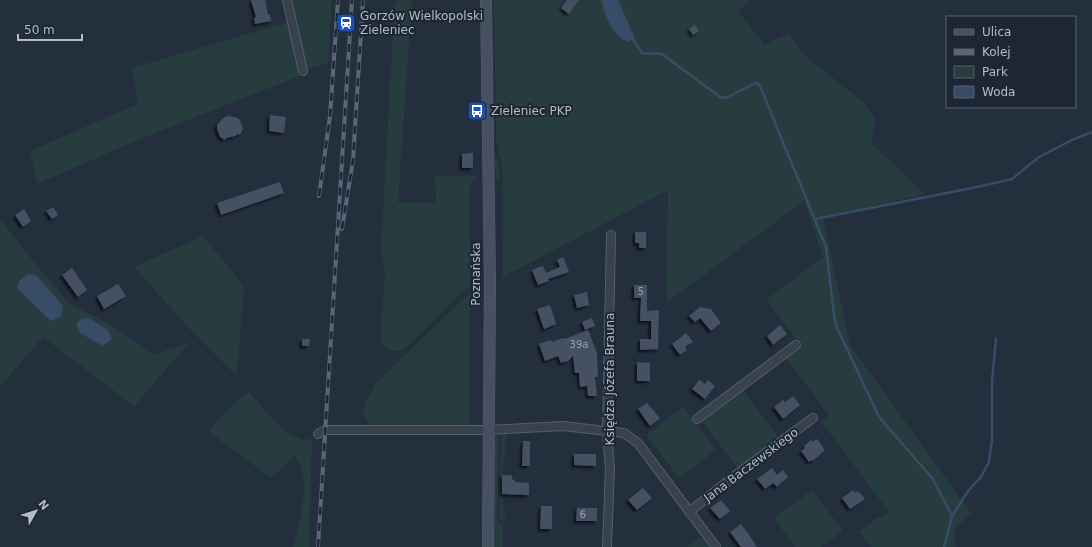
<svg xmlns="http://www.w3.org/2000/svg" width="1092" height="547" font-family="'DejaVu Sans',sans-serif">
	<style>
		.green { fill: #263c3f }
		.water { fill: #394c67 }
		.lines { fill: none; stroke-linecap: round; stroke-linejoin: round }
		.stream { stroke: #394c67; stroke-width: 2.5 }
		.building { fill: #455162; filter: url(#shadow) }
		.street-casing { stroke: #565f6c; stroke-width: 10 }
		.secondary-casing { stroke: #565f6c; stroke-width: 12 }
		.street { stroke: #38414e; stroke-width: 8 }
		.secondary { stroke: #465061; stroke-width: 11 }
		.rail-casing { stroke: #5a6575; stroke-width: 4 }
		.rail { stroke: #1d2633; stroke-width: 2.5; stroke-dasharray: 8; stroke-linecap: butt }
		.labels { text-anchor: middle; stroke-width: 4; stroke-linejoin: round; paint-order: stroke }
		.number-label { font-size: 10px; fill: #98a1af }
		.poi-label { font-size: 12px; fill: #b4bcc9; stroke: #1d2633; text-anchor: start }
		.street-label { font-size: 12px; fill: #b4bcc9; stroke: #1d2633 }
	</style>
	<defs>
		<filter id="shadow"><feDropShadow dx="-2.5" dy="2.5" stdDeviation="1" flood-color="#0009"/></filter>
	</defs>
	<rect width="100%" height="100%" fill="#242f3e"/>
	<g class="green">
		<path d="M287 0H332L328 63 303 71Z"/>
		<path d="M397 0H412L398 202 436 203 435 176 477 175V177L472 182 470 186V287L463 291 406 347C396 355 386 350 380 340L385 277 381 250 394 13H392Z"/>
		<path d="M494 0H751L738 11 764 44 789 34 806 57 865 103 875 120 871 143 925 194 823 217 850 345 971 513 953 532 956 547H871L859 532 877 518H881L889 512 821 421 829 415 785 357 801 345 766 300 823 257 804 201 666 303 668 190 503 277 502 163 496 141Z"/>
		<path d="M291 21 300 76 145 137 37 184 30 151 138 104 132 68Z"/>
		<path d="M493 159H498L500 181H497Z"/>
		<path d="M0 219 30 257 69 303 116 328 153 355 189 343 134 406 43 337 0 387Z"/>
		<path d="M203 236 244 286 237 376 189 328 134 267Z"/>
		<path d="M470 295 469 425H372L366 420 363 413 365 403 375 384 462 300Z"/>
		<path d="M742 389 779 438 739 467 736 466 701 420Z"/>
		<path d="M249 392C267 412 278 431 304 440L313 437 310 439 312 443 309 547H293C299 524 314 473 294 456L271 478 208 431 241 397Z"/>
		<path d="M683 407 716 450 679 478 646 435Z"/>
		<path d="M501 433H507L502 475V494L506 523 501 521 499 518Z"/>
		<path d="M498 434H499L497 517 498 521 503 524V547H493L494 441Z"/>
		<path d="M812 490 843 531 821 547H795L774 518Z"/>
		<path d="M700 537 708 547H687Z"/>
	</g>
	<g class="water">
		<path d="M601 0H618L634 36 628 42C612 36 605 15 601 0Z"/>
		<path d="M29 274 36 275 63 306 61 317 51 321 17 288 19 281Z"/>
		<path d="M89 318 108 330 112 339 103 346 80 333 76 324 81 319Z"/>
	</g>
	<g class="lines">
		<g class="stream">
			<path d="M631 36 642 53C649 55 655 52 662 54L720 97 724 98 728 97 755 83H757L760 86 826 247 835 322 838 330 879 417 933 479 952 516 944 547"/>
			<path d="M815 219 977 187 1012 179 1039 157 1074 139 1092 132"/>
			<path d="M952 516 968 491 981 477 989 462 992 439V381L996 339"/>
		</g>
	</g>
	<g class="building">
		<path d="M251 0H265L268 15 270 14 271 21 255 24 254 18 256 17Z"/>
		<path d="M567 0H579L569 14 561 8Z"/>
		<path d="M695 25 699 31 693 35 689 29Z"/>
		<path d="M270 115 286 117 284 133 269 131Z"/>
		<path d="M228 116 238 118 240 121 243 129 240 135 238 134 235 136 226 138 225 140 220 137 217 129V125L223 118Z"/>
		<path d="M473 153V168H462V154Z"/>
		<path d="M280 182 284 193 221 215 217 203Z"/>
		<path d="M53 207 58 215 52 219 46 211Z"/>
		<path d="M24 209 31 221 23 227 15 215Z"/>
		<path d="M635 232H646V248H639V243H635Z"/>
		<path d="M563 257 569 272 548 279 549 281 538 285 532 270 543 266 546 273 560 267 557 260Z"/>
		<path d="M72 268 87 290 78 297 62 275Z"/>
		<path d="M118 284 126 296 104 309 97 296Z"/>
		<path d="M634 285H647V311L659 310 658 349 640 350V339H651V321H640L641 298H634Z"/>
		<path d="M587 292 589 305 577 308 574 295Z"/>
		<path d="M550 305 556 324 544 329 537 309Z"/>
		<path d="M700 307 711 309 721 323 711 331 700 318 695 322 689 316Z"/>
		<path d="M592 318 595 326 585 330 582 322Z"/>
		<path d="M780 325 787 334 773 345 767 336Z"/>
		<path d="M588 330 597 353 598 377H595L597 396H588L587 386 580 387 579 373H575L573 356 568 361 561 363 558 356 545 361 539 344 551 340 552 342 563 338 564 339Z"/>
		<path d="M686 333 693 342 685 347 687 350 680 355 672 344Z"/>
		<path d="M302 339H310L309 346H302Z"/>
		<path d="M637 362 650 363V381H637Z"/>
		<path d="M699 380 705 384 708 380 715 386 705 399 692 389Z"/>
		<path d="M793 396 800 405 783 419 774 407 783 400 785 402Z"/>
		<path d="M647 403 660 418 650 426 638 409Z"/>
		<path d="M817 439 825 450 813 461 812 460 809 462 801 451 805 448 804 446 811 440 812 442Z"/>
		<path d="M523 441H530V466H522Z"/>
		<path d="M574 454H596V466L574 465Z"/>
		<path d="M772 468 777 475 783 470 788 477 777 487 773 483 765 489 757 479Z"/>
		<path d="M502 475H512V480L515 479V482L529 483V495L502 494Z"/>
		<path d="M643 488 652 498 637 510 628 500Z"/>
		<path d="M853 490 855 493 858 491 865 499 850 509 842 498Z"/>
		<path d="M721 500 730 511 720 519 710 508Z"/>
		<path d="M541 506H552V529H540Z"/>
		<path d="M577 508H597V521H576Z"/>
		<path d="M741 524 749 535 757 547H741L730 532Z"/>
	</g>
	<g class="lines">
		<defs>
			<g id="street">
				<path d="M287 0 303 71"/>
				<path d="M697 419 796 345"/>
				<path d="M318 434 325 430H489L563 426 624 433 638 443 716 547"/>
				<path d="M689 512 737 474 813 418"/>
				<path d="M607 547 610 467 607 432 611 235"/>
			</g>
			<path id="secondary" d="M486 0 490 283 488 547"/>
		</defs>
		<use href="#street" class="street-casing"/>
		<use href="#secondary" class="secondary-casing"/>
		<use href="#street" class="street"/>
		<use href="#secondary" class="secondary"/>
		<defs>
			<g id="rail">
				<path d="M319 196 330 116 338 0"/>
				<path d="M342 229 353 160 363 0"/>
				<path d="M318 547 352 0"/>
			</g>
		</defs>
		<use href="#rail" class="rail-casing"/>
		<use href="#rail" class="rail"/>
	</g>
	<defs>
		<symbol id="station-square" viewBox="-11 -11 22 22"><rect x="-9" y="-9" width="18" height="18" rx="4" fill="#1a4fb4" stroke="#1d2633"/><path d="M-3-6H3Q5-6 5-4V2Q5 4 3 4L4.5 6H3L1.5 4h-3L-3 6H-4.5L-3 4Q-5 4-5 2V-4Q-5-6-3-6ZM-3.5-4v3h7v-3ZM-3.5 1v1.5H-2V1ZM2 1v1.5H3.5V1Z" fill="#fff"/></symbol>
		<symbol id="bus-square" viewBox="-11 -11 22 22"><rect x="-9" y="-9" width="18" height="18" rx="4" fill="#1a4fb4" stroke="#1d2633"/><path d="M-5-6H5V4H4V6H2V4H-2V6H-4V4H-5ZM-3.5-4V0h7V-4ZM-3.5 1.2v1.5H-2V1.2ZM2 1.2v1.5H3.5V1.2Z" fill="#fff"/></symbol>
	</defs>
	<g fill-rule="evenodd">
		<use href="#station-square" x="335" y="12" width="22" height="22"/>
		<use href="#bus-square" x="466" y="100" width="22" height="22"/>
	</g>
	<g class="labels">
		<g class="number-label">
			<text x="641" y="295">5</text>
			<text x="579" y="348">39a</text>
			<text x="583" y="518">6</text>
		</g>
		<g class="poi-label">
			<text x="360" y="20">Gorzów Wielkopolski<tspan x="360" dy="14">Zieleniec</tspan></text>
			<text x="491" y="115">Zieleniec PKP</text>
		</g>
		<g class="street-label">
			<text transform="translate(476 274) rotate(-90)" y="4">Poznańska</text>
			<text transform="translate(610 379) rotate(-90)" y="4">Księdza Józefa Brauna</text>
			<text transform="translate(751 465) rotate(-37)" y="4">Jana Baczewskiego</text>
		</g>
	</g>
	<rect x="946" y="16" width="130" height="92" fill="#1d2633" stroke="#59626f"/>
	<rect x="954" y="29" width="20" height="6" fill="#465061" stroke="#59626f"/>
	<text x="982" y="36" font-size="12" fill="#b4bcc9">Ulica</text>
	<rect x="954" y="49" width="20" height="6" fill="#5a6575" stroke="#59626f"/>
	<text x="982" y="56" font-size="12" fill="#b4bcc9">Kolej</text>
	<rect x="954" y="66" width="20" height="12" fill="#263c3f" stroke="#59626f"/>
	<text x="982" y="76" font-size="12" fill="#b4bcc9">Park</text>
	<rect x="954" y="86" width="20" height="12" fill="#394c67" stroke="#59626f"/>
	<text x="982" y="96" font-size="12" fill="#b4bcc9">Woda</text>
	<g transform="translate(36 511) rotate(51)" stroke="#1d2633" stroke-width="3" paint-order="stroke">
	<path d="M0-3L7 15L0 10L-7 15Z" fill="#b4bcc9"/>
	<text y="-6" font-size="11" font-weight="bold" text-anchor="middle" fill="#b4bcc9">N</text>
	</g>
	<path d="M18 34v6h64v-6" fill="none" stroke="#b4bcc9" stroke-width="2"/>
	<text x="24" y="34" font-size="12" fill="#b4bcc9" stroke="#1d2633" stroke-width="3" paint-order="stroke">50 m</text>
</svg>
